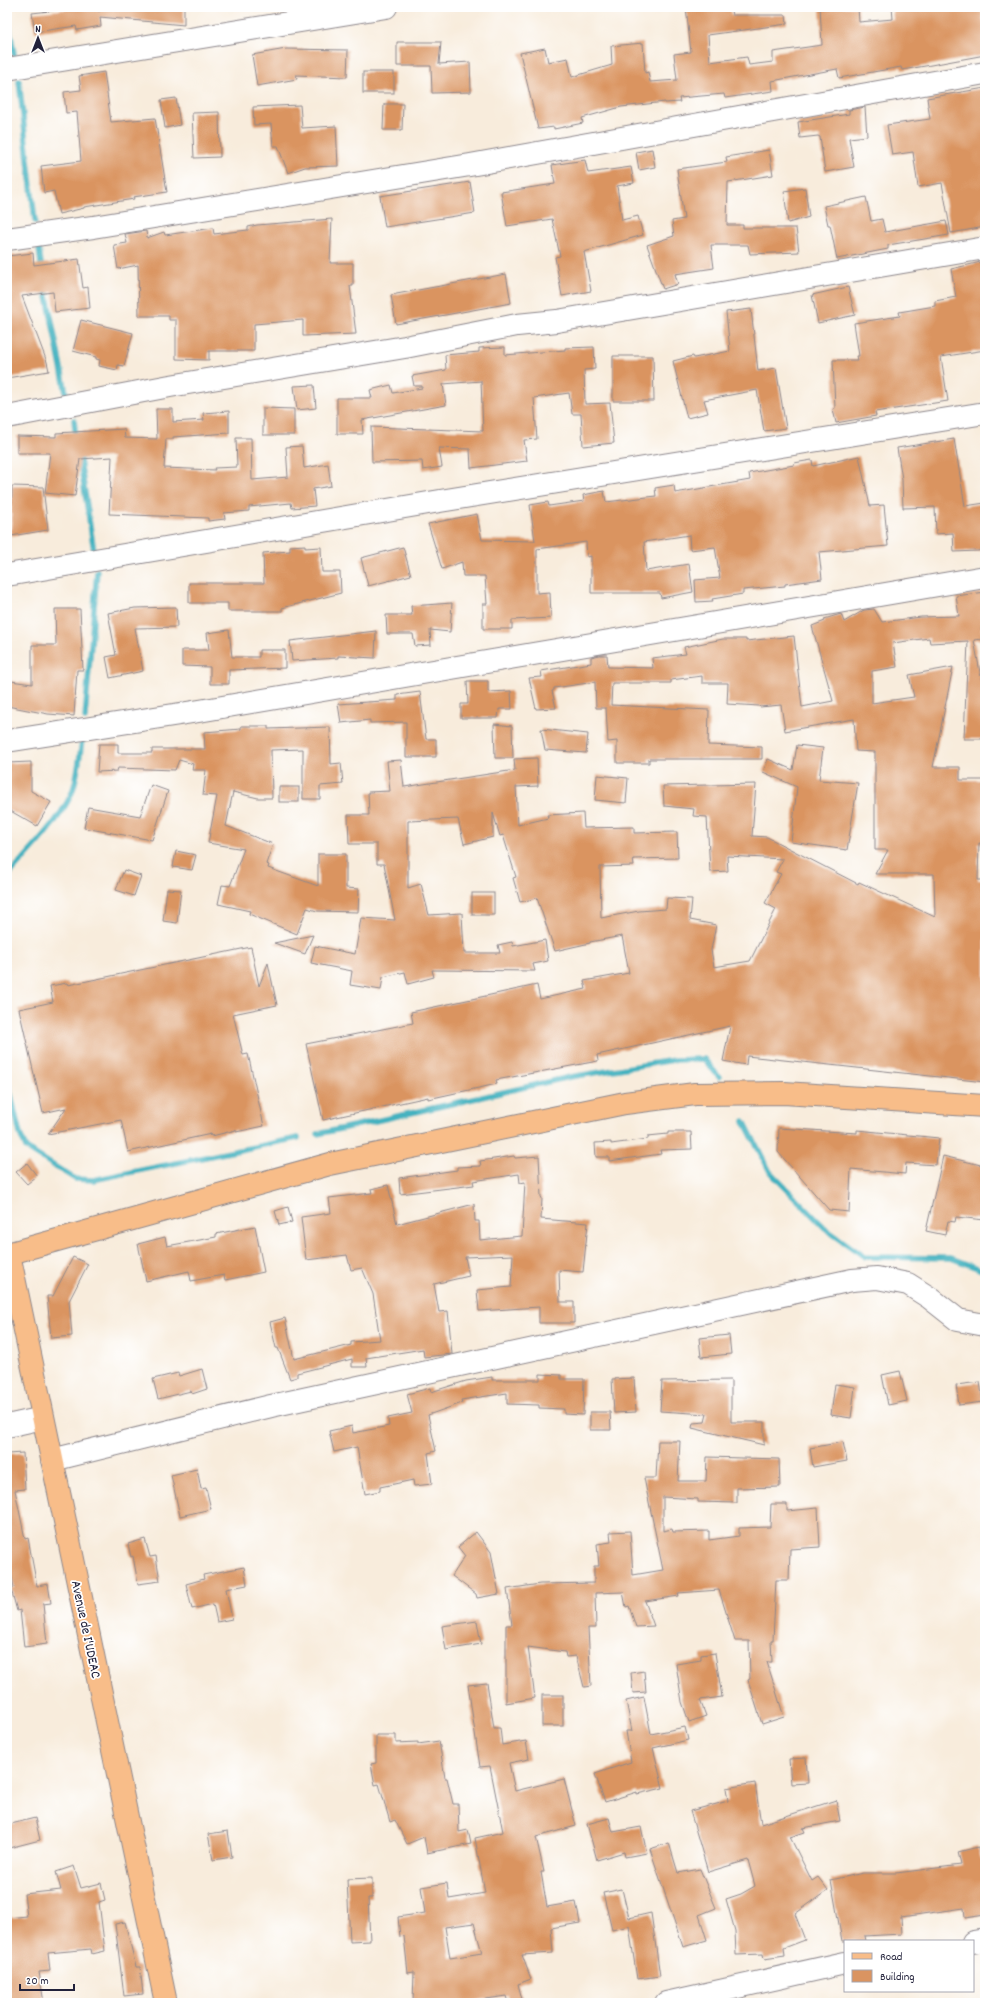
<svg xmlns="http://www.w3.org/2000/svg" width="992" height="2010" font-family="Dekko,sans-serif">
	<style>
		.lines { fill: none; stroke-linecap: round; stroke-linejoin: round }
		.stream { stroke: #44b2c0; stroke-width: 5.5 }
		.building { fill: #da9461; fill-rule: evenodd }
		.minor-casing { stroke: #8d878c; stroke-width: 24 }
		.major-casing { stroke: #8d878c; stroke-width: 24 }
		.minor { stroke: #fff; stroke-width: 22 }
		.major { stroke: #f8bd89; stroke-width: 22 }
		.labels { text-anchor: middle; stroke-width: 3.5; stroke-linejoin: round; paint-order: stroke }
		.street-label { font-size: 14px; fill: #22223b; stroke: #fff }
	</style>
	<rect width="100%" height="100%" fill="#fff"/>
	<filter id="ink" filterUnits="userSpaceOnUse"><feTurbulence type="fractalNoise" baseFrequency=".025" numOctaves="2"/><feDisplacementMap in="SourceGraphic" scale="8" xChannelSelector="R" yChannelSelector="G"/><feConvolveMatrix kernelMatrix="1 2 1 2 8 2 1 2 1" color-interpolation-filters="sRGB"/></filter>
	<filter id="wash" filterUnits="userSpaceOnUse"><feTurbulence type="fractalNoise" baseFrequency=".012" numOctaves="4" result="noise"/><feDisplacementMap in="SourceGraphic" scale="16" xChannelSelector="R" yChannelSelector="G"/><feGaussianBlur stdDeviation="0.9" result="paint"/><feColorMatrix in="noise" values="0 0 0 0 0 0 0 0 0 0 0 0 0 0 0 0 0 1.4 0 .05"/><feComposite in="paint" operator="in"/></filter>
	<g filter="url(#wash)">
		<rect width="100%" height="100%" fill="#f8ecdc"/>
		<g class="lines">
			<g class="stream">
				<path d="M7 13 14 54"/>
				<path d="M19 81 35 221"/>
				<path d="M39 248 42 271"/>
				<path d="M45 286 66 393"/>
				<path d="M74 420 76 438"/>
				<path d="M79 454 94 551"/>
				<path d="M85 718 97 571"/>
				<path d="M7 877C29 852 56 826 71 795 78 779 79 759 82 741"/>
				<path d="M9 1086 20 1134 26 1148 75 1179 93 1180 298 1138"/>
				<path d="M744 1121 770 1172 827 1230 865 1257 951 1258 985 1271"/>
				<path d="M318 1134 570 1077 674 1060 704 1059 719 1077"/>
			</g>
		</g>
		<g id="blocks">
			<g class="building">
				<path d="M86 7H98L99 12V7H184V25L100 17 101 26 77 30 76 26 35 32 32 13Z"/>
				<path d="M686 7H730L732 15H786L787 24 708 35 710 62 747 57 749 65 773 62V52L822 45 820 7H858L859 22 893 19 892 7H981L985 31V55L931 65 902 70 901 67 839 78 837 69 772 81 773 91 725 98 724 94 679 98 680 102 665 103V102L621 107 582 118 583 123 554 129V127L538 129 520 53 545 48 548 62 568 58 572 77 612 65 611 46 643 43 645 73 648 72 650 82 677 80 674 54 691 52Z"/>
				<path d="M397 42H441L439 64 470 62 471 92 432 93 431 66H397Z"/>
				<path d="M286 49 348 50 347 77 296 75 297 79 257 86 252 55Z"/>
				<path d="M104 72 111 122 155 118 167 192 133 197 134 199 84 207V208L59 214 54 191 44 193 41 166 81 161 77 112 66 113 64 92 81 90 79 76Z"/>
				<rect x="363" y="72" width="31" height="21"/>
				<path d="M985 88V227L951 233 942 183 918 187 913 152 892 155 887 125 930 119 927 98Z"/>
				<path d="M176 98 180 125 165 128 161 100Z"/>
				<path d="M384 104H403L402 130H383Z"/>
				<path d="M300 105 302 128 336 126 338 166 305 167 288 173 278 146H273L271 124 254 125 253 107Z"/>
				<path d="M865 107 867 136 849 138 854 167 825 172 820 137 818 136 800 138 798 122 849 114V110Z"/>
				<path d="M219 112 220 157 194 158 192 113Z"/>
				<path d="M652 149 655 167 639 170 636 152Z"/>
				<path d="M769 150 773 175 728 182 727 225H743V228H796L799 252 750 254 748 245H711L714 268 675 274 678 284 663 289 647 245 674 236 672 221 684 219 677 169 727 162 726 157Z"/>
				<path d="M585 160 588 173 631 167 634 183 617 186 622 220 638 216 643 235 584 252 591 291 562 296 555 257 560 256 552 219 507 226 501 192 555 184 552 165Z"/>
				<path d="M470 182 475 213 385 227 380 196Z"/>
				<path d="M805 188 809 217 788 223 784 191Z"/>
				<path d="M866 197 871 221 882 219 885 232 946 221 949 235 888 245V249L837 259 830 225H828L824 206Z"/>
				<path d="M332 219 330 263H353V286H350L356 334 303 336V320L254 324V351H209V360L176 359V320H169V316H139L138 265 118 269 114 245 127 243 125 234 146 231 147 238 164 232 165 235 213 228 214 234 248 230V227L257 225Z"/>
				<path d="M33 253 34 265 79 259 83 288 88 287 90 308 55 312 53 292 22 296 47 362 49 371 7 378V256Z"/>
				<path d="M985 261V350L941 357 948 401 875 412 876 416 836 423 833 409 835 408 833 360H858L857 356H859L854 323 900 316 899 312 935 306V301L956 297 951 269Z"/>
				<path d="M506 274 511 303 396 324 391 295Z"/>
				<path d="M848 287 855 315 818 323 812 295Z"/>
				<path d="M751 309 758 371 776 368 786 428 764 431 757 390 704 400 708 413 687 418 673 361 693 356 694 358 730 351 726 312Z"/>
				<path d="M81 320 133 333 124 366 118 365 117 370 99 366 100 360 96 359V357L73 351Z"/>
				<path d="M505 347V355L565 350V348L594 347 595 369 584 370 585 404 610 403 614 443 583 446 581 414H572L569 393 534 398 537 439 524 440 527 461 471 468 470 449 439 448 442 467 423 470 422 461 372 462 371 427 483 431 481 381 443 384 446 405 362 420 363 434H337V398H372L370 390 391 385 393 393 422 388V386H414L412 376 446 370 445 355 479 352V348Z"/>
				<path d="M613 356H653L654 401H613Z"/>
				<path d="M314 385 316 408 297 410 294 386Z"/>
				<path d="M263 408 294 409V435H263Z"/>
				<path d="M156 409H173V422L204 420 203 413 229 411V433L173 437V439H166L164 468 215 470 214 468 237 467 236 438H251L252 480 288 477 286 447 302 446 304 468 328 464 331 486 313 489 315 506 292 508 291 503 249 507V511L224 513 225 519 208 521V518L109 514 112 457 80 459 75 496 45 493 50 453H17V436L56 437V433L124 429 125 438 157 439Z"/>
				<path d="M954 439 965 506 985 503V549L978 551 954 552 953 533 936 534 935 507 903 508 902 479 897 448Z"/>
				<path d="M859 456 870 506 884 505 888 546 819 552 822 579 785 584V586L743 590V594L712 599 713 601 696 602 695 580 720 578 715 547 690 550 689 535 644 542 646 571 689 564 693 592 661 598 660 593H591V556L587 557 586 542 537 549V593L550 592 551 618 512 620V629H483V604H487L485 576H463L462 562 442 569 428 524 477 514 482 540 535 541 530 505 548 502 549 506 584 501 583 495 604 491 606 502 656 496 655 488 674 485 675 493 750 480 749 473 794 465V463L812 460 813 466Z"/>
				<path d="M12 486 43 487 48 530 11 536Z"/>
				<path d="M305 545V548L321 547 322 572H340L341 593 282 608V611H228V603H189V583H264L263 553 290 551V546Z"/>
				<path d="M403 547 411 575 368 586 361 558Z"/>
				<path d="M985 592V627L981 628 983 639 974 640 985 699V739H964L968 641 930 643 929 638 893 643 897 667 872 671V703L914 697 909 675 953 667 933 767H960V780H985V844L979 843 978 880H985V1082L747 1056 746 1065 723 1061 730 1026 597 1055 598 1061 496 1080 497 1084 428 1099V1097L323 1120 306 1044 413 1023 411 1012 537 985 540 999 586 989 584 981 629 973 622 936 590 942V943L555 951 537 898 520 902 513 878 516 877 503 835 500 836 493 813V837L464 844 458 819 408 821V888L421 884 429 915 462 913 464 953H500L498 945 512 942 513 946 545 940 548 961 533 964 535 971 432 970 434 977 408 984 405 972 383 977 381 990 350 985 352 971 311 963 315 946 355 954 361 918 395 920 384 864H377V844H349L348 815H369L368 792 390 791 387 761 401 760 404 787 515 770 514 759 537 758 538 786 516 787 518 825 548 818 547 815 583 813 584 828 634 827V833L677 832 678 858 633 859 634 866 600 867 601 918 639 911 666 909 667 898 692 899 690 920 716 925 711 950 714 967 750 961 776 909 765 903 781 874 776 872 783 859 727 856 728 871 710 872 707 817 693 816 694 809 664 806 663 786 756 784 752 836 767 837 858 884 859 882 935 917 934 874H875L888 850H875V752L856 751 854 719 785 731 781 705 760 707 759 706 727 704 728 683H702V676L671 680V683H612L611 705 709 710 708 745 762 747V759H649V763H617V741L608 742 606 708H596L595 682 554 688V690L552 691 556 708 536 709 529 678 542 677 541 671 591 663V657L600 655H607L608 667 653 668 652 658 686 654 684 647 723 639H746V641L794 636 802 707 833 701 812 626 825 621 824 619 841 614 844 622 864 610 874 609 882 622 921 617 959 616 956 596Z"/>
				<path d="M452 603 450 632 430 630 431 645 415 646 413 634H387L386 615H412L411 606Z"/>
				<path d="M176 607 177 627 135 628 143 671 110 678 106 657 116 655 108 613 135 608Z"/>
				<path d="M55 609H80L83 670H77L74 716 48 714 7 706 11 681 32 684V645H56Z"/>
				<path d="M229 630 232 657H259V650H285V668L229 670V684H210V667L182 666V650H209L207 633Z"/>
				<path d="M376 631 375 658 338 656V658L292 661 290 641Z"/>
				<path d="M467 681H488V692L511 691 512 709H499L498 718H461V704H468Z"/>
				<path d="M420 692 426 739H436V757H406V722L370 723V720L341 723 338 704 397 700V695Z"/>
				<path d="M494 724 512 726 513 758H495Z"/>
				<path d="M241 726H268V729L330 727 331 764 341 763 343 784 320 786V799H303V749L271 750 272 798H258L233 792 226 826 273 844 266 864 269 865 268 868 318 886V854H346V888L359 889 358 912 317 911 307 908 297 934 249 914 250 911 218 904 222 885 230 886 244 849 208 843 217 796 203 795 206 770H192L193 764 179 760 175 770 118 768 117 771 97 772 99 744H118V753H152V749H205L204 732 241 729Z"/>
				<path d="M541 729 588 734 586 753 545 750Z"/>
				<path d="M797 745 823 748 819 780 858 783 847 850 791 842 797 787 763 772 768 759 793 770Z"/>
				<path d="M31 762V791L51 802 37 826 7 809V763Z"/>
				<path d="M597 775 628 778 626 803 595 800Z"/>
				<path d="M151 785 168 791 152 840 84 828 88 807 140 816Z"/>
				<rect x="279" y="787" width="20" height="15"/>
				<path d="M176 851 196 855 192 870 173 867Z"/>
				<path d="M124 870 141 876 134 896 116 890Z"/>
				<path d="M167 889 181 890 177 923 163 921Z"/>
				<rect x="472" y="893" width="22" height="22"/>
				<path d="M313 935 305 954 274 943Z"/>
				<path d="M251 947 259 986 268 963 277 1005 233 1014 243 1055 248 1054 264 1126 236 1132V1130L212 1136 211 1134 128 1152 121 1120 48 1134 66 1108 43 1113 19 1009 53 1002 50 986 67 983 68 985Z"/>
				<path d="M779 1128 857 1133V1130L939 1138 936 1165 906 1163 905 1174 851 1169 849 1212 829 1210 778 1152Z"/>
				<path d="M668 1132H691L692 1149 660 1150 661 1154 609 1161V1157H596L595 1143 611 1142V1144L648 1139V1136L668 1134Z"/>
				<path d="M514 1156 515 1158 539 1156 541 1197 542 1198 541 1219 588 1223 583 1272 559 1270 560 1302H574V1323H539V1307L479 1311 477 1290 511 1287 513 1255 465 1257 469 1276 434 1284 439 1312 448 1311 452 1354 424 1357 423 1349 366 1358 367 1367H352V1359L297 1373V1377L290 1379 278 1348H276L270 1322 285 1318 294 1359 351 1345V1342L380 1340 373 1294 362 1268 351 1270 347 1255 306 1260 301 1217 331 1213 329 1198 372 1193 371 1189 388 1185 397 1224 474 1204 475 1221H479L480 1240 522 1236 525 1182 520 1183 519 1174 473 1181 474 1185 400 1194 399 1178 457 1170V1167L481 1166 480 1161Z"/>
				<path d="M943 1156 985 1166V1220L956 1217 955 1222 948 1221 945 1235 926 1231Z"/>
				<path d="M27 1163 37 1176 27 1184 16 1172Z"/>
				<path d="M288 1207 292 1222 279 1225 275 1211Z"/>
				<path d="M255 1226 264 1272 225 1280 224 1275 191 1281 189 1271 146 1281 138 1244 165 1237 167 1246 216 1237V1234Z"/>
				<path d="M73 1257 88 1264 69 1301 72 1336 51 1338 47 1296H53Z"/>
				<path d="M729 1335 731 1354 701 1357 699 1338Z"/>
				<path d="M202 1369 207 1389 192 1394 191 1391 158 1399 153 1379 178 1373 179 1376Z"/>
				<path d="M900 1371 907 1401 888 1405 882 1375Z"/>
				<path d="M540 1374 561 1375V1379H584L583 1415 564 1414V1409L539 1408V1405L507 1404V1393L461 1400 462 1403 428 1415 436 1451 428 1453 432 1484 414 1486 413 1480 380 1487V1491L365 1494 357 1447 334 1452 329 1431 352 1426 353 1433 389 1426 388 1418 412 1413 407 1394 430 1388 431 1392 466 1381 492 1377V1380H540Z"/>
				<path d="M634 1378 636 1412 614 1413 612 1379Z"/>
				<path d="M731 1380V1422H764V1445L692 1428 693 1423 705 1422 707 1414 660 1411 662 1381Z"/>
				<path d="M980 1382 983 1402 959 1405 956 1385Z"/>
				<path d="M835 1384 855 1387 851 1418 831 1415Z"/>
				<path d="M590 1412H610L611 1430H590Z"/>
				<path d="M658 1441H680L678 1481H706L707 1457 779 1459 780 1487 737 1488V1503L698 1502V1499L663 1497V1531L672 1529 673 1532 709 1531V1540L739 1536V1528L770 1527 771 1504H787V1511L818 1508 820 1547 790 1549 789 1580H776L773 1640H771L772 1662H767L784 1717 762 1724 748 1680 750 1679 749 1641H735L719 1590 678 1593 679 1596 645 1601 654 1626 636 1627 629 1606 626 1607 623 1592 595 1593 596 1628H588L591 1686 584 1687 576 1656 566 1657 565 1652 528 1647 535 1698 506 1703V1625H512L507 1589 540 1584 594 1583V1566H599L597 1544 611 1542 610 1532 630 1531 633 1575 663 1570 644 1478H656Z"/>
				<path d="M843 1442 847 1461 813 1467 810 1448Z"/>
				<path d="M23 1453 25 1489 15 1490 25 1539 28 1538 37 1586 48 1584 51 1603 43 1604 47 1644 24 1647 20 1610 17 1611 11 1589 14 1588 7 1549V1454Z"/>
				<path d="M197 1469 201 1489 206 1488 211 1509 180 1516 171 1475Z"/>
				<path d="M476 1532 491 1552 499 1594 477 1598 476 1594 452 1576 465 1556 458 1547Z"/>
				<path d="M145 1539 150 1557 156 1556 160 1581 138 1584 133 1556 131 1557 128 1544Z"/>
				<path d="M244 1567 247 1585 226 1589 232 1619 217 1622 213 1604 192 1609 186 1584 204 1579 203 1575Z"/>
				<path d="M477 1621 481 1644 446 1650 442 1626Z"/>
				<path d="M715 1653 722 1697 700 1700 706 1716 689 1722 682 1702 676 1664 701 1660V1655Z"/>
				<path d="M644 1671 646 1692 633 1693 631 1673Z"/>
				<path d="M487 1683 494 1728H500L502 1745 526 1741 529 1759 509 1763 515 1791 564 1779 576 1826 536 1837 544 1872H541L547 1907 576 1902 580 1923 551 1928 553 1953 522 1955 531 1979 518 1984 523 2003H509L507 1996 473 2001 474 2003H413L414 1972 408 1973 404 1936 400 1937 398 1917 425 1913 421 1887 447 1883 449 1899 485 1893 475 1838 503 1832 490 1766 480 1767 468 1685ZM474 1923 482 1953 450 1958 445 1927Z"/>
				<rect x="542" y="1695" width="21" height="31"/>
				<path d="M644 1697 651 1734 685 1727 688 1740 653 1748 663 1788 637 1794V1792L605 1802 595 1774 631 1762 626 1731H632L626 1701Z"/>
				<path d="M376 1735H396V1743L418 1742V1744L439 1741 445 1778H447L453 1804H458L459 1832 468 1830 471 1844 427 1853 424 1837 407 1844 395 1820 390 1822 379 1784 375 1785 371 1764 376 1763Z"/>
				<path d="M806 1758 808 1783 791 1784 789 1759Z"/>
				<path d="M755 1783 761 1824 836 1800 840 1821 803 1828 805 1832 790 1837 812 1881 818 1877 828 1890 795 1914 805 1940 784 1948 785 1956 764 1959 763 1954 736 1955 735 1931 726 1899 741 1894 755 1886 748 1860 708 1872 690 1811 728 1801 726 1788Z"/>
				<path d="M35 1818 40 1840 9 1848 7 1825Z"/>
				<path d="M609 1818 613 1832 641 1827 647 1853 625 1857 624 1852 597 1860 587 1824Z"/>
				<path d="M228 1831 232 1857 213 1860 208 1834Z"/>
				<path d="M669 1843 678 1873 700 1869 716 1908 699 1915 707 1940 683 1947 650 1849Z"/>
				<path d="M978 1847 985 1874V1915L965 1918 964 1908 901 1917 902 1934 864 1936 865 1941H842L831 1880 863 1873H896L961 1865 958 1852Z"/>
				<path d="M74 1866 81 1888 101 1883 105 1900 99 1902 105 1951 92 1954 91 1949 48 1953 50 1971 39 1972 44 2003H7V1918L27 1916 24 1894 61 1890 56 1872Z"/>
				<path d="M372 1878V1898H368L370 1941 350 1942 347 1879Z"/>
				<path d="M622 1889 629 1918 651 1913 660 1976 637 1979 629 1926 612 1930 603 1893Z"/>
				<path d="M125 1922 136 1967H140L143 1994 124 1996 115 1924Z"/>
			</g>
		</g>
	</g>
	<g filter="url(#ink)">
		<use href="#blocks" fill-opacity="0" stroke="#8d878c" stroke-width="1"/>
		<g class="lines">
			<defs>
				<g id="minor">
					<path d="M7 69 386 7"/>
					<path d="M7 239 93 227 470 165 985 73"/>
					<path d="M7 417 170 386 405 347 517 325 557 321 985 248"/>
					<path d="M7 575 440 501 985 413"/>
					<path d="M7 741 199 711 985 577"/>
					<path d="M7 1426 43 1418"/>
					<path d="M52 1460 271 1406 852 1280 877 1278 908 1284 930 1298 958 1320 985 1325"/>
					<path d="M973 1942 985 1940"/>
					<path d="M666 2003 845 1963"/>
				</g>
				<g id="major">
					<path d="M7 1254 330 1164 625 1103 695 1094 784 1093 985 1106"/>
					<path d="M9 1254 166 2003"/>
				</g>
			</defs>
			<use href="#minor" class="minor-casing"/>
			<use href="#major" class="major-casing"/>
			<use href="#minor" class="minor"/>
			<use href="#major" class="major"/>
		</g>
	</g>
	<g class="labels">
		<g class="street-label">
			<text transform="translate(87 1629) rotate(78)" y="5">Avenue de I'UDEAC</text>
		</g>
	</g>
	<rect width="992" height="2010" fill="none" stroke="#fff" stroke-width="24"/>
	<rect x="844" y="1940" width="130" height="52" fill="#ffffff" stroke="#a7a7b1"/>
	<rect x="852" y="1953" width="20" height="6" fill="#f8bd89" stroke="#a7a7b1"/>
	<text x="880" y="1960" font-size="12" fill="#22223b">Road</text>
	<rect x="852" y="1970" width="20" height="12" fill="#da9461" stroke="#a7a7b1"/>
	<text x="880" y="1980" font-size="12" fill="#22223b">Building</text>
	<g transform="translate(38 38)" stroke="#ffffff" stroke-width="3" paint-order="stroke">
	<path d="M0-3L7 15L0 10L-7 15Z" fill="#22223b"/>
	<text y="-6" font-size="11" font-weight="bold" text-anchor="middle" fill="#22223b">N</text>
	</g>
	<path d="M20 1984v6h54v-6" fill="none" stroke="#22223b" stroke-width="2"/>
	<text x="26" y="1984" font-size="12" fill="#22223b" stroke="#ffffff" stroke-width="3" paint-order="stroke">20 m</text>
</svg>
